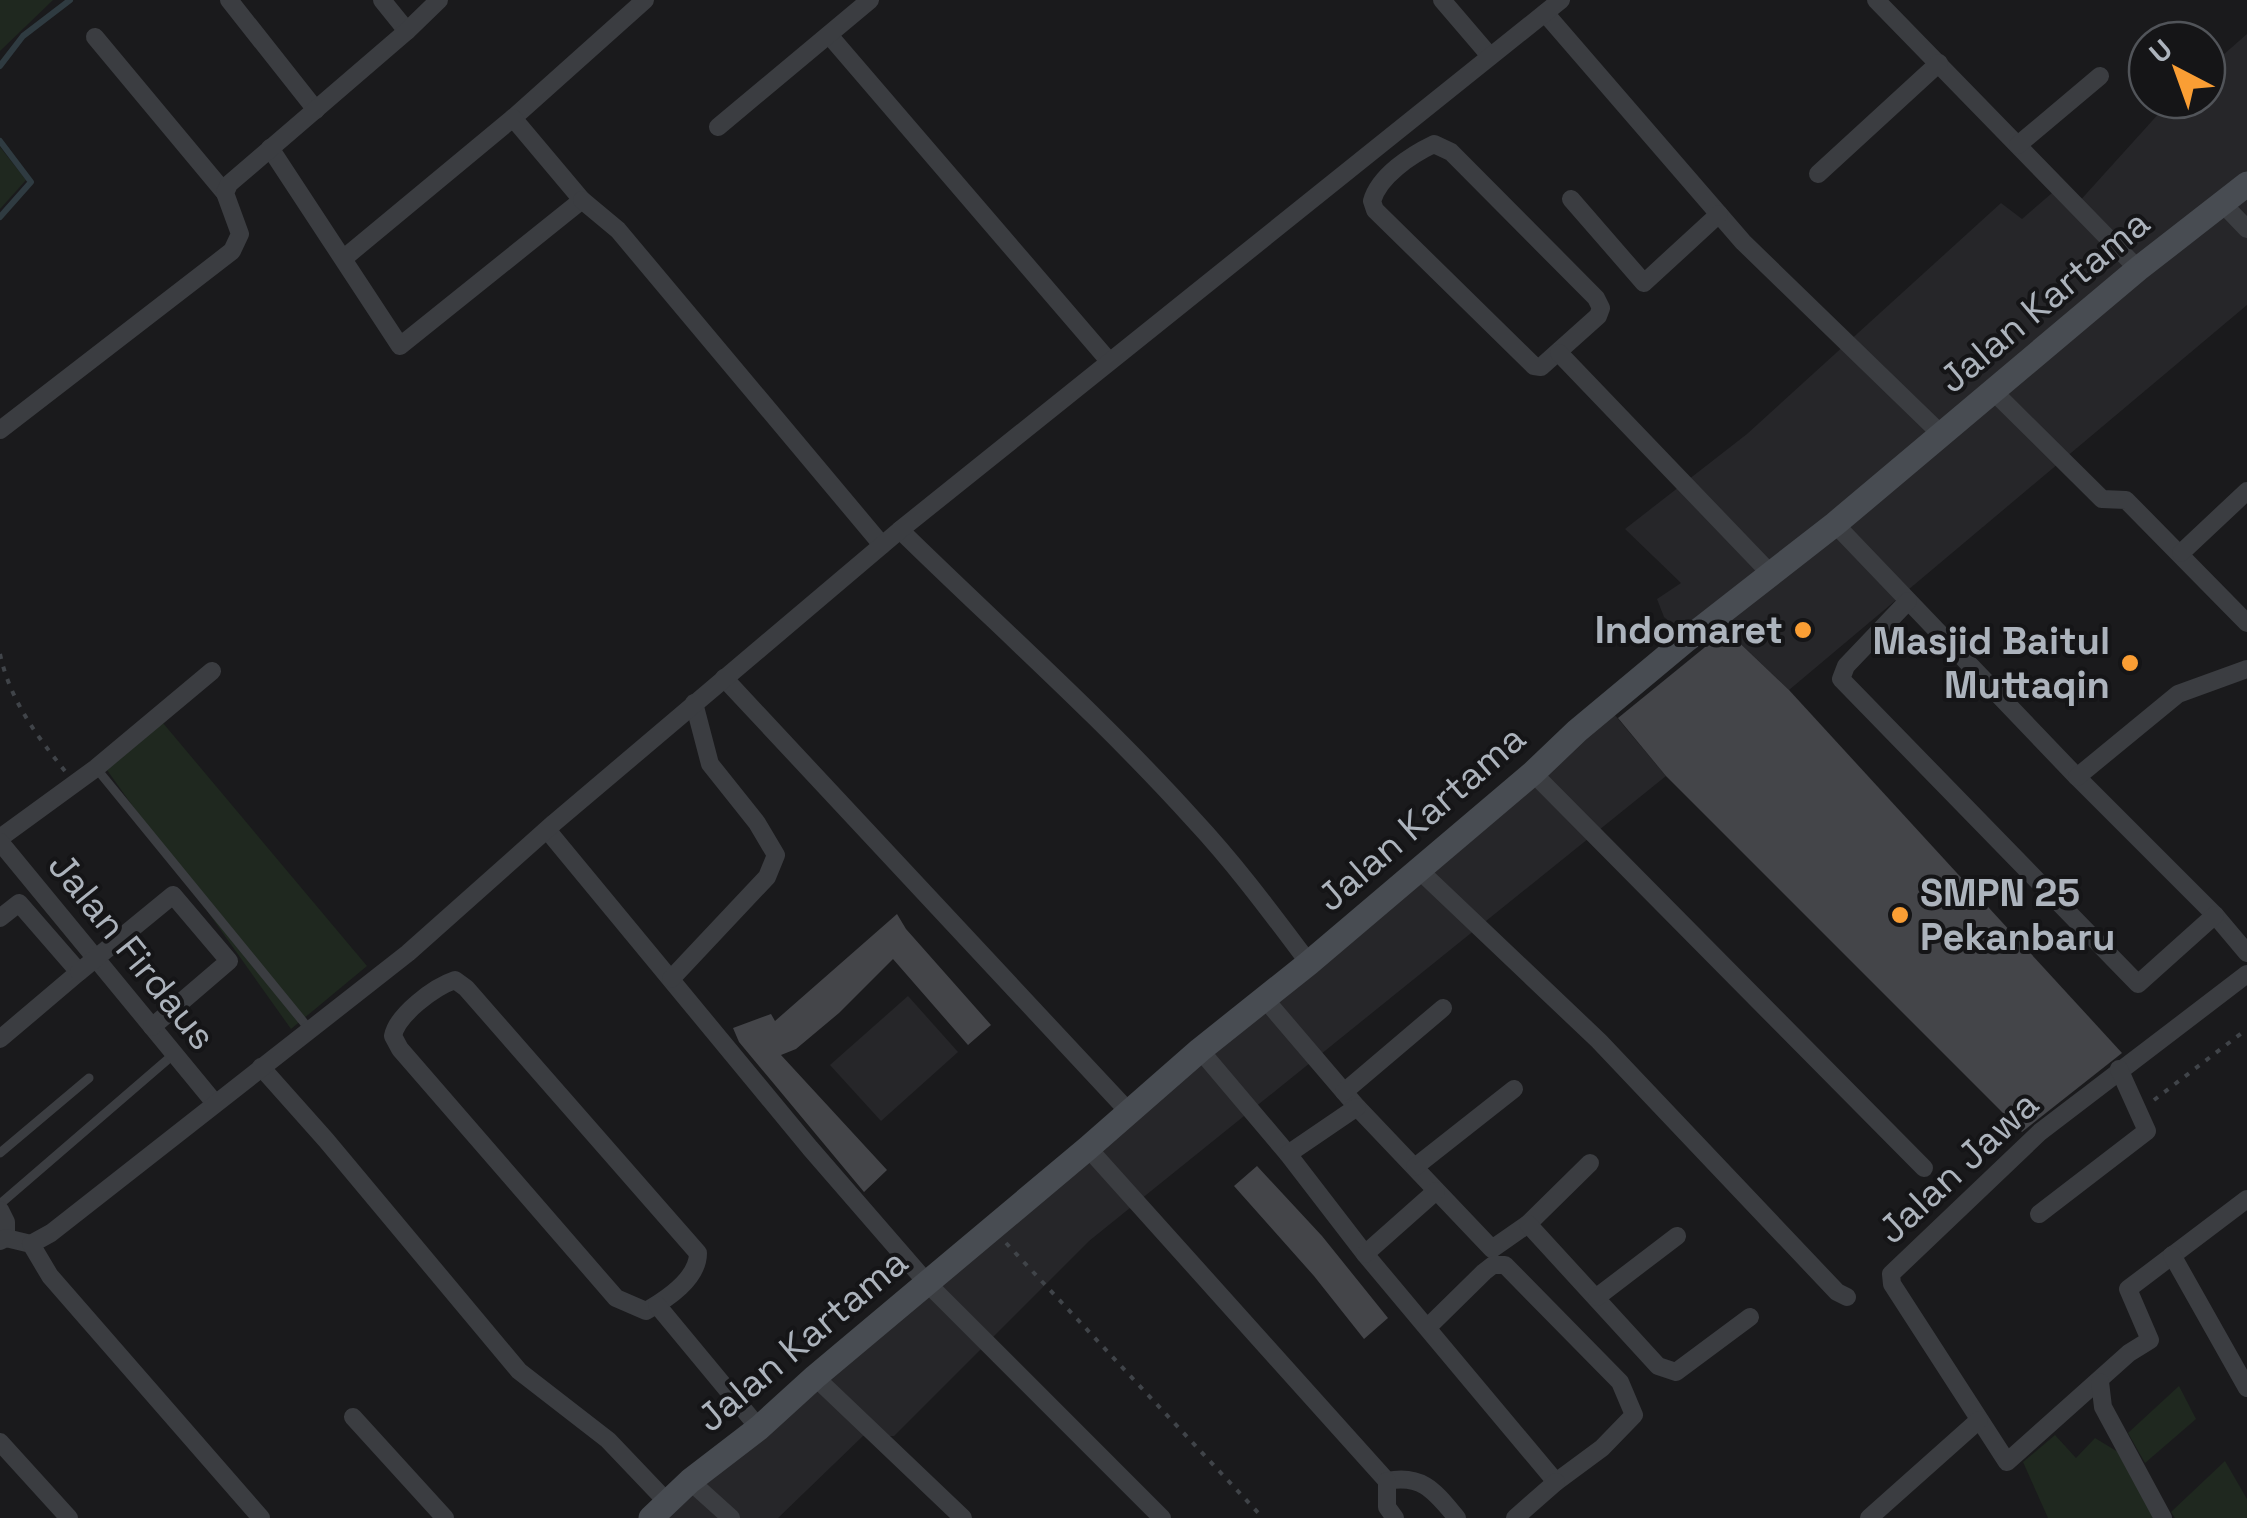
<svg xmlns="http://www.w3.org/2000/svg" width="2247" height="1518" font-family="'Space Grotesk',sans-serif">
	<style>
		.built { fill: #262629 }
		.green { fill: #1f281f }
		.lines { fill: none; stroke-linecap: round; stroke-linejoin: round }
		.stream { stroke: #2f3b41; stroke-width: 6 }
		.building { fill: #444549 }
		.path { stroke: #404449; stroke-width: 4; stroke-dasharray: 5 8; stroke-linecap: butt }
		.service { stroke: #3b3d41; stroke-width: 9 }
		.minor { stroke: #3b3d41; stroke-width: 18 }
		.secondary { stroke: #484c52; stroke-width: 25 }
		.poi-dot { fill: #fa9e34; stroke: #151517; stroke-width: 4 }
		.labels { text-anchor: middle; stroke-width: 8; stroke-linejoin: round; paint-order: stroke }
		.street-label { font-size: 38px; fill: #acb3bc; stroke: #151517 }
		.poi-label { font-size: 38px; font-weight: bold; fill: #acb3bc; stroke: #151517; text-anchor: end }
	</style>
	<rect width="100%" height="100%" fill="#1a1a1c"/>
	<g class="built">
		<path d="M2247 34V305L1789 690 1720 624 1694 643 1664 617 1657 599 1681 583 1625 529 1747 434 2001 203 2022 219 2059 187 2077 204 2171 100H2207V69Z"/>
		<path d="M1614 714 1666 776 1089 1241 894 1436H863L778 1518H666Z"/>
		<path d="M908 996 958 1052 881 1121 830 1065Z"/>
	</g>
	<g class="green">
		<path d="M0 0H53L0 51Z"/>
		<path d="M0 147 26 180 0 209Z"/>
		<path d="M163 723 367 966 291 1029 107 770Z"/>
		<path d="M2179 1386 2196 1419 2145 1463 2128 1433Z"/>
		<path d="M2055 1435 2076 1458 2095 1438 2118 1452 2156 1518H2048L2023 1462Z"/>
		<path d="M2225 1461 2247 1499V1518H2175L2171 1512Z"/>
	</g>
	<g class="lines">
		<g class="stream">
			<path d="M0 66 23 36 70 0"/>
			<path d="M0 141 31 182 0 217"/>
		</g>
	</g>
	<g class="building">
		<path d="M1726 630 1789 690 2122 1053 2022 1132 1666 776 1618 718Z"/>
		<path d="M897 914 906 929 991 1025 968 1045 893 959 839 1013 796 1049 781 1055 887 1170 864 1192 739 1042 733 1028 771 1014 775 1021Z"/>
		<path d="M1257 1166 1322 1236 1388 1318 1364 1339 1314 1276 1234 1186Z"/>
	</g>
	<g class="lines">
		<g class="path">
			<path d="M0 654C10 700 36 735 65 771"/>
			<path d="M2154 1100 2247 1029"/>
			<path d="M1006 1243 1263 1518"/>
		</g>
		<g class="service">
			<path d="M96 768 310 1030"/>
			<path d="M0 1153 89 1078"/>
			<path d="M0 1204 174 1054"/>
		</g>
		<g class="minor">
			<path d="M229 0 316 110"/>
			<path d="M382 0 407 31"/>
			<path d="M1442 0 1490 56"/>
			<path d="M1876 0 2138 269"/>
			<path d="M1545 13 1743 242 1941 434"/>
			<path d="M829 35 1109 361"/>
			<path d="M95 37 225 193"/>
			<path d="M513 118 645 0"/>
			<path d="M718 127 870 0"/>
			<path d="M1434 144 1451 152 1596 298 1601 308 1598 316 1541 367 1534 366 1375 210 1372 201C1379 176 1411 155 1434 144Z"/>
			<path d="M2018 145 2100 76"/>
			<path d="M270 148 400 346 582 200 513 118 343 259"/>
			<path d="M1818 174 1939 63"/>
			<path d="M1571 199 1644 283 1719 214"/>
			<path d="M582 200 618 230 882 545"/>
			<path d="M2223 204 2247 229"/>
			<path d="M1559 353 1770 573"/>
			<path d="M1994 392 2102 499 2126 500 2247 623"/>
			<path d="M0 430 232 251 240 234 225 193 229 184 407 31 439 0"/>
			<path d="M1835 524 2077 777 2215 915 2247 953"/>
			<path d="M900 530C998 626 1102 718 1194 820 1236 865 1272 914 1309 963"/>
			<path d="M2181 553 2247 491"/>
			<path d="M1908 601 1846 666 1841 679 2138 984 2215 915"/>
			<path d="M724 678 1129 1112"/>
			<path d="M1533 773 1924 1168"/>
			<path d="M2077 777 2178 694 2247 669"/>
			<path d="M548 831 810 1148 928 1284 1162 1518"/>
			<path d="M0 838 96 768 212 671"/>
			<path d="M0 842 214 1102"/>
			<path d="M1419 870 1599 1041 1837 1292 1847 1297"/>
			<path d="M0 918 19 903 79 972 0 1039"/>
			<path d="M79 972 173 895 229 961 152 1027"/>
			<path d="M2247 974 2040 1132 1891 1274 1892 1284 2007 1462 2129 1353 2150 1340 2128 1289 2247 1199"/>
			<path d="M671 979 767 877 776 855 757 823 710 764 694 703"/>
			<path d="M455 980 466 988 698 1253C698 1279 667 1299 646 1311L616 1298 400 1049 393 1036C397 1015 434 987 455 980Z"/>
			<path d="M1264 998 1357 1107 1492 1249 1528 1224 1590 1163"/>
			<path d="M1200 1050 1288 1154"/>
			<path d="M261 1067 326 1140 519 1371 608 1440 669 1504"/>
			<path d="M1344 1092 1443 1008"/>
			<path d="M1357 1107 1288 1154 1365 1254 1556 1482 1602 1448 1634 1415 1620 1382 1505 1265H1493L1484 1272 1427 1328"/>
			<path d="M1088 1148 1387 1481"/>
			<path d="M1415 1167 1514 1089"/>
			<path d="M0 1210 6 1222V1238"/>
			<path d="M2039 1214 2147 1131 2119 1069"/>
			<path d="M1528 1224 1658 1366 1676 1372 1750 1317"/>
			<path d="M0 1241 6 1238 31 1244"/>
			<path d="M1365 1254 1436 1191"/>
			<path d="M2172 1255 2247 1388"/>
			<path d="M1597 1297 1677 1236"/>
			<path d="M657 1305 759 1428"/>
			<path d="M815 1377 963 1518"/>
			<path d="M2100 1382 2103 1407 2163 1518"/>
			<path d="M353 1417 445 1518"/>
			<path d="M0 1442 69 1518"/>
			<path d="M690 1481 731 1518"/>
			<path d="M1387 1481C1423 1474 1435 1492 1457 1518"/>
			<path d="M1387 1481V1507L1395 1518"/>
			<path d="M261 1518 50 1276 31 1244 51 1233 408 953 554 823 900 530 1561 0"/>
			<path d="M1515 1518 1556 1482"/>
			<path d="M1869 1518 1979 1420"/>
		</g>
		<path class="secondary" d="M651 1518 690 1481 759 1428 815 1377 1088 1148 1200 1050 1309 963 1533 773 1577 731 1685 641 1835 524 2138 269 2247 184"/>
	</g>
	<g class="poi-dot">
		<circle cx="1803" cy="630" r="10"/>
		<circle cx="2130" cy="663" r="10"/>
		<circle cx="1900" cy="915" r="10"/>
	</g>
	<g class="labels">
		<g class="street-label">
			<text transform="translate(2044 301) rotate(-40)" y="13">Jalan Kartama</text>
			<text transform="translate(1421 818) rotate(-41)" y="13">Jalan Kartama</text>
			<text transform="translate(132 951) rotate(51)" y="13">Jalan Firdaus</text>
			<text transform="translate(1958 1167) rotate(-43)" y="13">Jalan Jawa</text>
			<text transform="translate(802 1340) rotate(-40)" y="13">Jalan Kartama</text>
		</g>
		<g class="poi-label">
			<text x="1783" y="643">Indomaret</text>
			<text x="2110" y="654">Masjid Baitul<tspan x="2110" dy="44">Muttaqin</tspan></text>
			<text x="1920" y="906" text-anchor="start">SMPN 25<tspan x="1920" dy="44">Pekanbaru</tspan></text>
		</g>
	</g>
	<g transform="translate(2177 70) rotate(319)"><circle r="48" fill="#151517" stroke="#515459" stroke-width="2.5"/>
	<path d="M0-8L18 38L0 25L-18 38Z" fill="#fa9e34"/>
	<text y="-15" font-size="28" font-weight="bold" text-anchor="middle" fill="#acb3bc">U</text>
	</g>
</svg>
